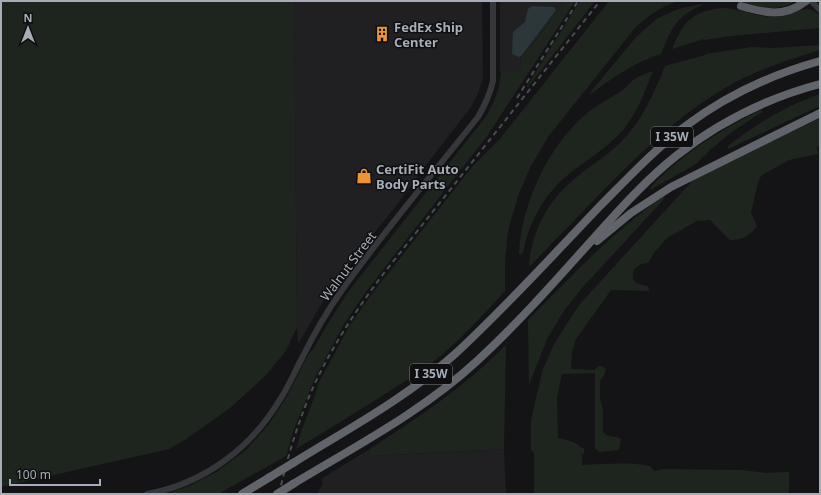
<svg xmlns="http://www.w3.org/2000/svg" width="821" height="495" font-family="'Noto Sans',sans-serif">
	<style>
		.built { fill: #202023 }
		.green { fill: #1e251e }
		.water { fill: #2c373b }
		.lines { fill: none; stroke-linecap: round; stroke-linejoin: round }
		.tertiary { stroke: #35373a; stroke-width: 6 }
		.trunk { stroke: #595c62; stroke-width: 8 }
		.motorway { stroke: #61656b; stroke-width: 8 }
		.rail { stroke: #4a4d51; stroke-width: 2; stroke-dasharray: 5 4; stroke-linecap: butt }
		.motorway-bridge { stroke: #61656b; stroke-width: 8 }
		.labels { text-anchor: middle; stroke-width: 3; stroke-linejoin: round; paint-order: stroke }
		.shield { fill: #0f0f11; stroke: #797e84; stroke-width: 1 }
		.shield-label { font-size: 12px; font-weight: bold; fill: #a6adb6 }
		.poi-label { font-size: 13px; font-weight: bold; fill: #a6adb6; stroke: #0f0f11; text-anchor: start }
		.street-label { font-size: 13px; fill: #a6adb6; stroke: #0f0f11 }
	</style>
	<rect width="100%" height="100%" fill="#141416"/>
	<g class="built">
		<path d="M294 1H482L483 77 479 91 471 107 416 178 399 202 345 270 331 286 324 300 298 344 297 327Z"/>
		<path d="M500 1H569L568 3H563L538 38 521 58 520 71H501L500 72Z"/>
		<path d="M504 449 506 494H317L323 483 321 479 368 450 372 456Z"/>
	</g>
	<g class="green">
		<path d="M1 1H294L297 327 286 351 266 375 230 408 185 440 169 449 1 487Z"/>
		<path d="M569 1H575L488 135 368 289 344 324 315 378 294 429 286 456 218 494H165L189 486 218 471 247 449 269 424 286 398 308 355 314 348 327 325 348 292 487 115 494 101 499 87 501 71H520L521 58 538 38 563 3H568Z"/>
		<path d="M580 1H595L528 87 527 86Z"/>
		<path d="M609 1H678C661 7 647 16 635 28L548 137 531 166 519 193 508 231 505 262V291C478 320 451 351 418 373 378 399 337 424 296 449L302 429 315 395 318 384 350 325 371 295 472 167 499 140Z"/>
		<path d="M741 1H796C778 11 759 10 741 1Z"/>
		<path d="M702 4V5C676 17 671 28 661 54 635 62 613 77 591 94L590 93 636 37 652 23 658 18 678 9Z"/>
		<path d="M721 8C740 8 757 18 776 17 787 17 805 6 812 10 815 11 818 14 820 16V28L731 36 704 40V39L672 49C683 23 690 12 721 8Z"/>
		<path d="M820 45V50C790 59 760 69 732 84 678 114 635 158 592 202 571 224 550 245 529 267 531 233 547 202 573 180 589 166 606 157 621 142 642 121 654 93 665 66L705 55V54L752 47 772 48Z"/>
		<path d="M653 71C645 91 637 113 623 130 609 146 590 158 574 170 546 190 529 221 523 253L520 255 519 253C522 203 548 146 587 113 597 105 609 99 620 92 626 88 630 82 636 78 641 75 648 73 653 71Z"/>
		<path d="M820 94V106L728 149V146C756 124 786 106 820 94Z"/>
		<path d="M761 110 762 112 733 131 710 150 696 164 652 189H650C653 183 660 178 665 173 693 147 726 127 761 110Z"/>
		<path d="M820 118V143L817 149 818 154 789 160 762 175 759 179 751 212 757 226C750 236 742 240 730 240L710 220 697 221 667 238 654 253 648 263 641 264 634 269C630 283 636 283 647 286L650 291 611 290 576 339 572 352 571 369 594 370 599 366H602L606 369 604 375 600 381V398L603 410V432L606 435 620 438 621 439 619 450 601 452 598 451 595 448V373L562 374 557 398 558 438C568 440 574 441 582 448H584V454H582V465C604 464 628 462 650 466L654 471 665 469 742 470 765 473 789 472V494H534V453L531 450V422L535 402 543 369 554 344 579 305 694 179Z"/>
		<path d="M663 197 665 198 582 288 563 312 547 339 529 385 528 320C571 277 613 231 663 197Z"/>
		<path d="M506 345 504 449 371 456 368 450C418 418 464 387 506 345Z"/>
	</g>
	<path class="water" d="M532 6 554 7 556 10 522 55 519 57 512 54 513 32 525 22 528 9Z"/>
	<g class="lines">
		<g class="tertiary">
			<path d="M811 1 820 10"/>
			<path d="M147 494C203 484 250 449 279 401 288 388 294 373 302 358 313 336 325 314 340 293 383 232 432 175 478 117 485 105 490 94 493 81V1"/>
		</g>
		<path class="trunk" d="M741 6C765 13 784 18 806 1"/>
		<g class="motorway">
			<path d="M597 241 631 213 671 187 820 113"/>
			<path d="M293 463C348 429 406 398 455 354 506 307 553 255 601 205 629 177 656 148 687 125 726 96 773 74 820 61"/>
			<path d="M293 484C356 446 423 411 477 361 515 326 550 287 584 249 613 217 642 183 676 156 719 122 767 98 820 84"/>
			<path d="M242 494 270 477"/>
		</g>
		<g class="rail">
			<path d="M517 98 578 1"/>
			<path d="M279 494C287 459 297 425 311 392 330 349 356 310 384 273L600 1"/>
		</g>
		<g class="motorway-bridge">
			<path d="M270 477 293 463"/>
			<path d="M277 494 293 484"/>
		</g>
	</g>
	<defs>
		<symbol id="building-bare" viewBox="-9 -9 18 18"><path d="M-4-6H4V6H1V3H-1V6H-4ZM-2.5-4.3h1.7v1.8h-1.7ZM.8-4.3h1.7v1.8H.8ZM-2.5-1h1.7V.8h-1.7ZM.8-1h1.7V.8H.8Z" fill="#ef9433" stroke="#0f0f11" stroke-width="2.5" paint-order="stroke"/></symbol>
		<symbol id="shop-bare" viewBox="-9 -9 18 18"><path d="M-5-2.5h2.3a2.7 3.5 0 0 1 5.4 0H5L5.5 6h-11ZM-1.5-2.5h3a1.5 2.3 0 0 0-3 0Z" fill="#ef9433" stroke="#0f0f11" stroke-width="2.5" paint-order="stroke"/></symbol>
	</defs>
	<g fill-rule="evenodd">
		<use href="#building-bare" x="371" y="23" width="22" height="22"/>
		<use href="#shop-bare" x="353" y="165" width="22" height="22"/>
	</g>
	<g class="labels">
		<g class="shield">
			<rect x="651" y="127" width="42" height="20" rx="3"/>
			<rect x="410" y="364" width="42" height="20" rx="3"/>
		</g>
		<g class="shield-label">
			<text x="672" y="141">I 35W</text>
			<text x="431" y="378">I 35W</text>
		</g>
		<g class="poi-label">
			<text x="394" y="32">FedEx Ship<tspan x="394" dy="15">Center</tspan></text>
			<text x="376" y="174">CertiFit Auto<tspan x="376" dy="15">Body Parts</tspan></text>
		</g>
		<g class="street-label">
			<text transform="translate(348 266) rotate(-53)" y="5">Walnut Street</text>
		</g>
	</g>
	<rect width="821" height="495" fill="none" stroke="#a6adb6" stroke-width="4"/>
	<g transform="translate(28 28)" stroke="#0f0f11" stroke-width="3" paint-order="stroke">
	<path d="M0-3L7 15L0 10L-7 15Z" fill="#a6adb6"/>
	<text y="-6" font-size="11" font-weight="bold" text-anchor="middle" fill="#a6adb6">N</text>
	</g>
	<path d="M10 479v6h90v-6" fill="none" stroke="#a6adb6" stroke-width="2"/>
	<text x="16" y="479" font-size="12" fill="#a6adb6" stroke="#0f0f11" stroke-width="3" paint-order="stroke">100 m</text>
</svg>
